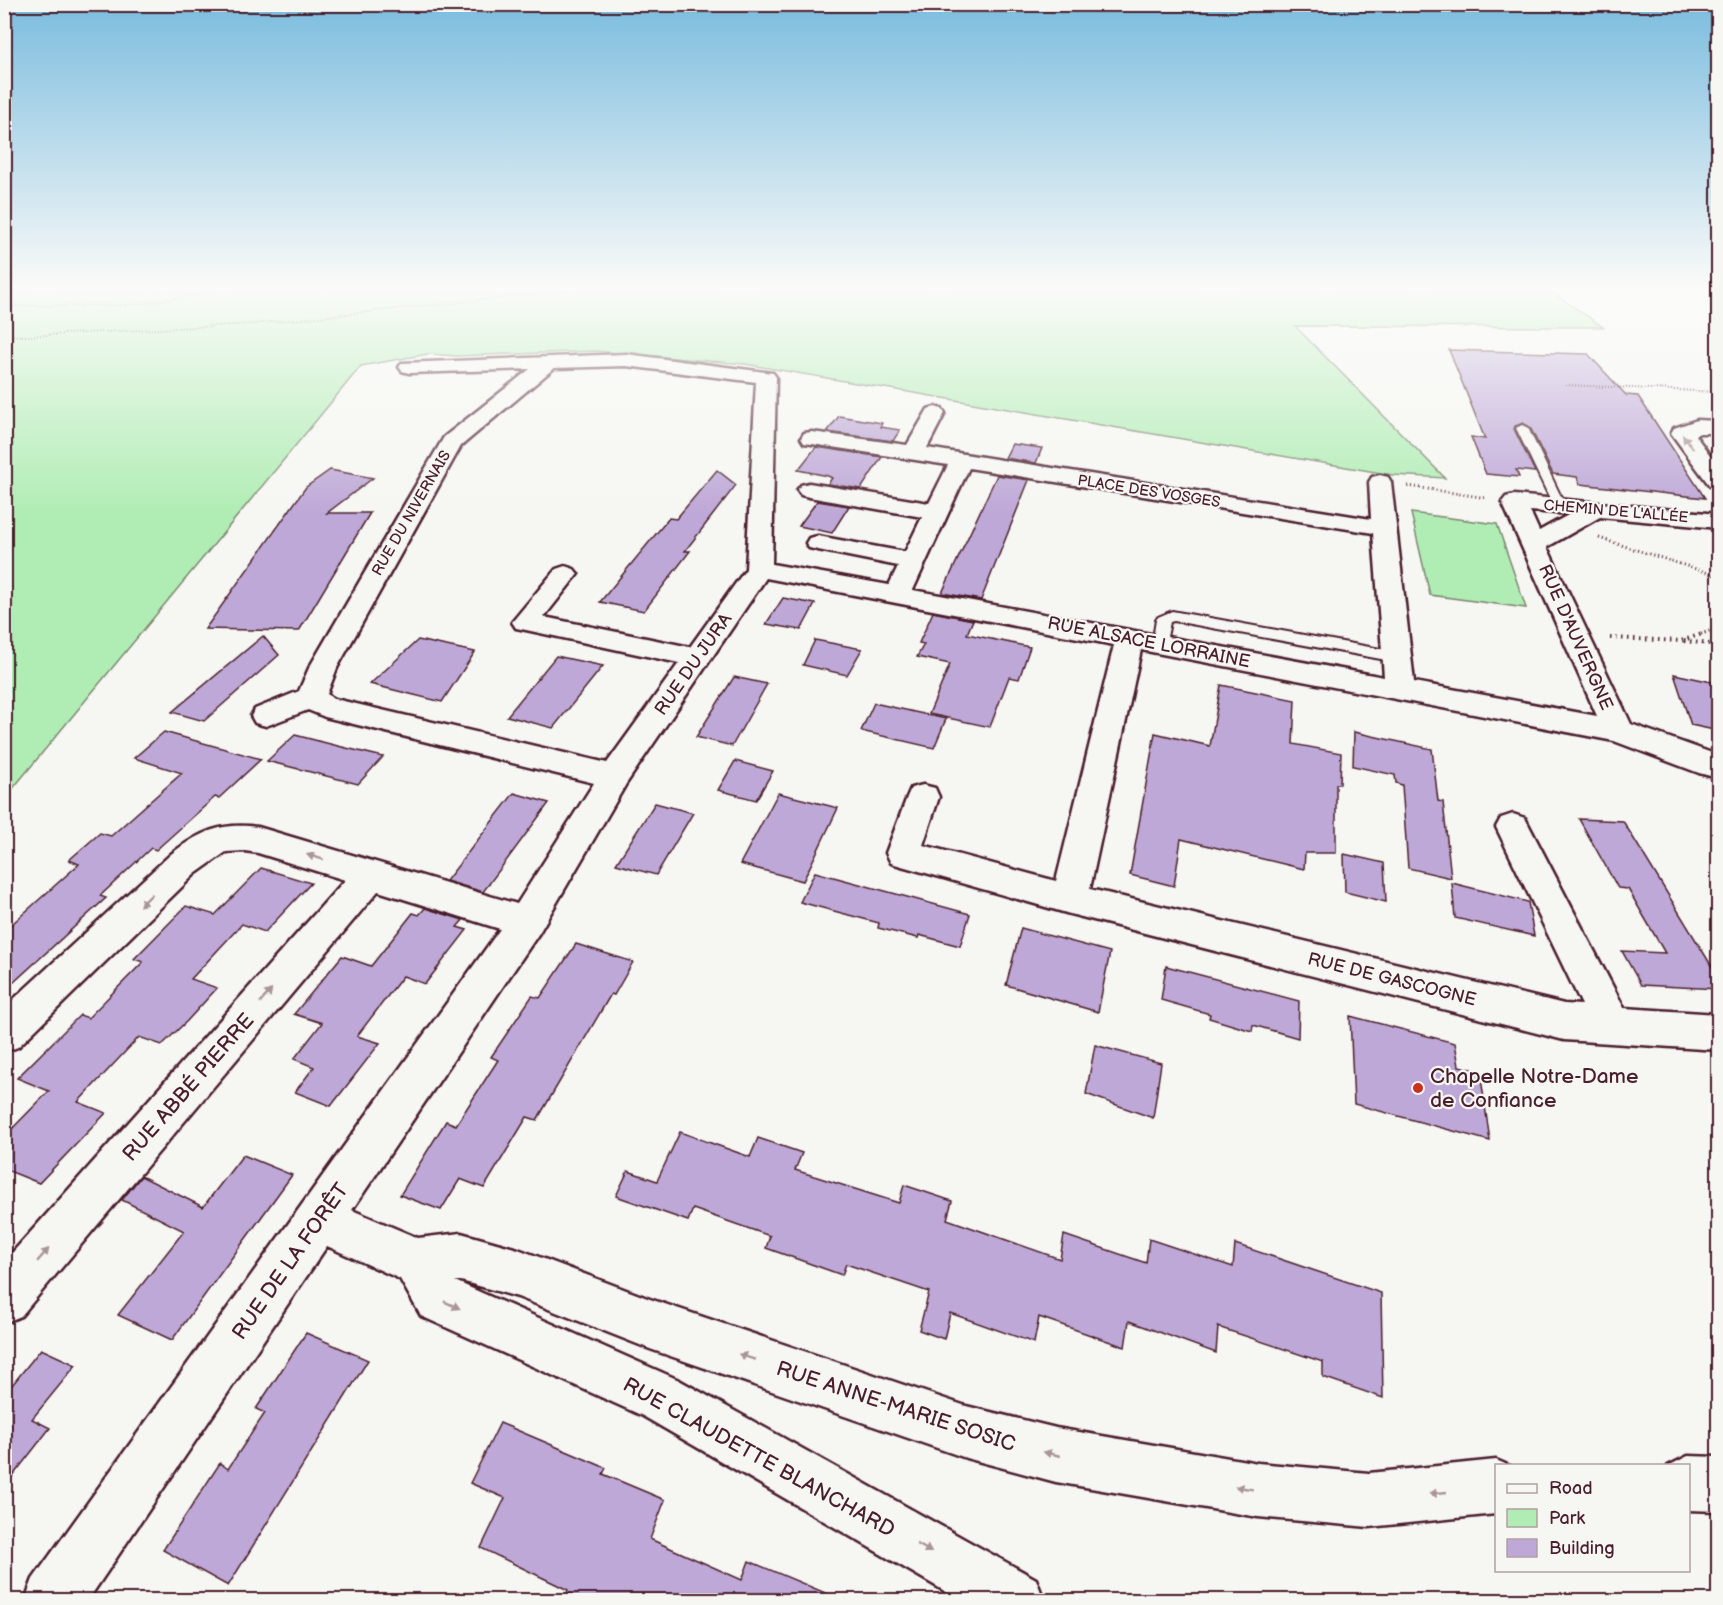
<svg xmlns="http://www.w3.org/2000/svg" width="1723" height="1605" font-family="'Balsamiq Sans',sans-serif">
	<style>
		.green { fill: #b0edb4; stroke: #7d8670; stroke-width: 1.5 }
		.building { fill: #bea8d7; stroke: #4a1f2b; stroke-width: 1.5 }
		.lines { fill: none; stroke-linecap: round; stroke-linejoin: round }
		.lane-casing { stroke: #4a1f2b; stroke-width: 4 }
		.street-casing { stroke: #4a1f2b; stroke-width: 5 }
		.path-far2 { stroke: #4a1f2b; stroke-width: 2; stroke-dasharray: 1 2; stroke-linecap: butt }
		.path-far1 { stroke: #4a1f2b; stroke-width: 3; stroke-dasharray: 1 3; stroke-linecap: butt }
		.path { stroke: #4a1f2b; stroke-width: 4; stroke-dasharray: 1.5 4.5; stroke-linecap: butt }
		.lane { fill: #f6f6f2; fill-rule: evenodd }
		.street { fill: #f6f6f2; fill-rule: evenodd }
		.oneway { fill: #a99598 }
		.poi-dot { fill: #c8321e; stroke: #f6f6f2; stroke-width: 2 }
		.labels { text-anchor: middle; stroke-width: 4.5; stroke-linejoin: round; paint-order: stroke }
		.far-street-label { font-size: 15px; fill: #4a1f2b; stroke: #f6f6f2 }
		.street-label { font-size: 18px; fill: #4a1f2b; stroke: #f6f6f2 }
		.near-poi-label { font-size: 21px; fill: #4a1f2b; stroke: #f6f6f2; text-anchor: start }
		.near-street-label { font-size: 21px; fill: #4a1f2b; stroke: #f6f6f2 }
	</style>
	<rect width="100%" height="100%" fill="#f6f6f2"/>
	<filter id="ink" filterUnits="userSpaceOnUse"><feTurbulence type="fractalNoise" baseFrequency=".0167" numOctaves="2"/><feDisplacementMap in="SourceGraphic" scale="12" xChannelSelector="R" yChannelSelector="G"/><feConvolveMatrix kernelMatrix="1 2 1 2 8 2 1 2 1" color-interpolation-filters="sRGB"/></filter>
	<g filter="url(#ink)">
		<g class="green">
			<path d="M5 289H1547L1603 327 1295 326 1445 478 1393 475 745 364 595 351 457 356 428 354 361 366 5 798Z"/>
			<path d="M1411 513 1497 524 1526 608 1430 595Z"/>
		</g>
		<g class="building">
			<path d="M1449 350 1588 354 1626 395 1638 396 1705 498 1580 484 1577 477 1553 474 1530 427 1523 423 1515 426 1514 429 1535 472 1516 470 1519 477 1486 474 1471 437 1485 439Z"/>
			<path d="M839 416 882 423 880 427 900 430 893 441 827 432Z"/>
			<path d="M1012 444 1042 448 1036 463 1005 458Z"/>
			<path d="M816 447 882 457 861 489 828 484 832 478 828 476 798 470Z"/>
			<path d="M330 470 373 478 327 513H370L299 631 205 629 306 487Z"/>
			<path d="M717 470 736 485 685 551H690L644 611 600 602 669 518 676 519Z"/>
			<path d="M997 475 1029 480 981 600 942 593Z"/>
			<path d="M817 501 849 506 832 533 799 526Z"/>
			<path d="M783 598 815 604 801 630 766 624Z"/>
			<path d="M933 612 973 620 967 634 1030 647 1019 679 1009 677 990 727 929 714 950 664 917 657 924 644 919 643Z"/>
			<path d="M263 636 279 655 204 721 172 712Z"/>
			<path d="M418 640 475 652 442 702 370 684Z"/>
			<path d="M815 640 862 649 847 675 803 665Z"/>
			<path d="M556 656 603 666 553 728 507 716Z"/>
			<path d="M1674 674 1712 682 1719 700V731L1691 725Z"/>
			<path d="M734 677 767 684 732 746 696 737Z"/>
			<path d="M1221 685 1295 700 1293 744 1341 753 1340 784H1336V853H1305L1304 869 1181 839 1174 886 1130 875 1155 733 1210 746Z"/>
			<path d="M874 703 946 719 934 748 861 731Z"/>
			<path d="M164 732 261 759 219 798 215 797 156 850 151 848 100 896 106 898 4 991V931L79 864 69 860 100 833 111 836 182 773 134 758Z"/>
			<path d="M1354 732 1432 749 1438 801 1443 802 1451 878 1408 868 1402 785 1396 783 1395 775 1353 766Z"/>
			<path d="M295 735 338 746 383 757 358 784 267 761Z"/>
			<path d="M735 761 773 771 756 800 718 790Z"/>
			<path d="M514 793 549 803 483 892 446 881Z"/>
			<path d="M778 793 838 808 803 881 740 864Z"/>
			<path d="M655 803 693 813 656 875 616 864Z"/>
			<path d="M1579 819 1623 821 1719 978V989L1641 985 1622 951 1665 953 1628 889 1618 888Z"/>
			<path d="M1344 854 1384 863 1386 902 1345 892Z"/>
			<path d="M261 868 311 883 265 932 242 924 191 979 217 988 187 1021 162 1045 139 1037 78 1102 106 1113 39 1183 4 1169V1137L49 1091 17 1078 80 1015 88 1018 143 962 134 959 186 906 215 915Z"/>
			<path d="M815 872 970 914 960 946 919 935 918 938 878 928 879 923 800 902Z"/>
			<path d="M1452 883 1528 902 1534 936 1455 918Z"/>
			<path d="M425 908 463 920 457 927 467 930 425 984 403 976 357 1036 380 1043 331 1106 295 1092 314 1067 294 1059 322 1023 294 1014 342 956 371 966 413 913 419 915Z"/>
			<path d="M1021 928 1110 952 1098 1012 1006 985Z"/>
			<path d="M576 944 633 962 614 995 611 994 537 1120 527 1117 484 1188 460 1179 441 1210 400 1195 446 1121 456 1125 498 1060 491 1057 532 996 540 998Z"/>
			<path d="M1166 966 1299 1001 1298 1038 1253 1025 1252 1031 1209 1018 1210 1014 1161 1000Z"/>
			<path d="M1350 1016 1455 1043 1459 1066 1480 1071 1490 1141 1354 1104Z"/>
			<path d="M1095 1045 1161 1063 1153 1118 1086 1094Z"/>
			<path d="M680 1132 750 1157 758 1138 802 1153 795 1170 899 1203 904 1185 952 1201 947 1219 1060 1259 1064 1235 1146 1263 1149 1239 1233 1267 1235 1244 1381 1293 1383 1398 1323 1377V1362L1218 1327 1216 1353 1129 1321 1125 1347 1039 1317 1034 1343 950 1313 944 1339 919 1330 929 1292 846 1264 842 1275 766 1248 770 1236 693 1209 688 1221 616 1196 628 1171 657 1181Z"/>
			<path d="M243 1155 292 1175 172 1340 118 1315 184 1231 122 1200 141 1176 203 1207Z"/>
			<path d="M306 1333 368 1360 228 1586 163 1550 220 1463 228 1469 247 1440 265 1413 256 1409Z"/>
			<path d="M41 1349 76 1365 32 1419 50 1428 4 1487V1395Z"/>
			<path d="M500 1423 606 1468 603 1474 665 1500 650 1539 742 1580 749 1561 842 1600H582L567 1593 568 1590 481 1548 505 1498 470 1483Z"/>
		</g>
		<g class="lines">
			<defs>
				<g id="lane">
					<path d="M1522 425 1528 428 1565 505 1564 508H1554L1553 505 1516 428Z"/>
					<path d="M1172 611 1397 652 1405 657 1397 662 1174 621 1170 622 1165 647H1155L1152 644 1156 620 1158 617Z"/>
				</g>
				<g id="street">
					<path d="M626 354 773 373 776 377 772 564 889 585 898 566 818 550 809 548 806 543 809 538 818 536 905 552 922 517 809 497 801 495 797 490 801 485 809 483 929 503 948 465 812 444 804 443 801 438 804 433 812 432 907 445 928 409 935 407 942 409 945 413 927 448 1371 519 1369 482 1372 477 1380 475 1388 477 1391 482 1414 682 1597 716 1502 502 1506 497 1514 495 1718 514V528L1600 517 1547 547 1631 724 1712 753H1718V775L1710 776 1699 773 1614 741 1141 650 1090 889 1564 1004 1582 1005 1496 827 1501 818 1513 814 1525 818 1624 1008 1718 1014V1050L1564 1040 1070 914 891 863 886 853 907 797 911 788 923 785 935 788 939 797 923 845 1056 881 1114 645 766 578 626 784 539 933 352 1210 418 1238 461 1233 518 1249 650 1299 966 1406 1056 1428 1258 1463 1369 1473 1496 1460 1510 1466H1496V1514L1369 1527 1258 1517 1056 1482 966 1458 650 1349 518 1297 461 1281H455L679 1380 1036 1579 1044 1600H960L643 1416 421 1316 400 1279 327 1246 88 1600H25L33 1579 500 929 378 891 21 1316 4 1323V1262L345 880 258 853 245 851 226 852 195 874 18 1047 4 1052V1008L171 854C200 832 220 822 258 827L517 904 594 783 325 717 308 710 266 726 255 723 251 716 255 709 299 691 309 668 444 437 530 369 409 373 402 371 399 367 402 363ZM626 366 756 382 746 569 690 647 544 617 578 574 574 569 565 566 556 569 512 622 516 628 526 630 679 663 607 763 335 699 327 694 337 668 461 446 554 368ZM969 468 1373 533 1384 677 913 590ZM1530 511 1570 514 1539 531Z"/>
					<path d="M1697 420 1718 421V433H1700L1695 435 1718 466V488L1710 486 1671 433 1674 428Z"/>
					<path d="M1688 1456 1718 1457V1511L1688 1510V1466H1668Z"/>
				</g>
			</defs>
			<use href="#lane" class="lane-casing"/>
			<use href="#street" class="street-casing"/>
			<g class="path-far2">
				<path d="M4 306 132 305 236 289"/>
				<path d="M4 335 27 336 252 324 585 289"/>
				<path d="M1566 385 1718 392"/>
			</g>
			<g class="path-far1">
				<path d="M1408 486 1487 498"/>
				<path d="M1599 538 1718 576"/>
				<path d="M1701 634 1718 628"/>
			</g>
			<g class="path">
				<path d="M1610 638 1681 641 1705 633"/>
				<path d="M1684 641 1718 645"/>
			</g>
			<use href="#lane" class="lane"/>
			<use href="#street" class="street"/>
		</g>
		<defs><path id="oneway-solid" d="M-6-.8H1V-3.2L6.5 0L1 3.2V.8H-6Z" transform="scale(1.5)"/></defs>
		<g class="oneway">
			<use href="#oneway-solid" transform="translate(1688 442) rotate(-128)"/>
			<use href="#oneway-solid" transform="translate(315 857) rotate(-163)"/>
			<use href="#oneway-solid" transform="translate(146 900) rotate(136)"/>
			<use href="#oneway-solid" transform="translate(266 996) rotate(-49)"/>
			<use href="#oneway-solid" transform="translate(43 1255) rotate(-49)"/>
			<use href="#oneway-solid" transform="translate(452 1305) rotate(24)"/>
			<use href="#oneway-solid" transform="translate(747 1357) rotate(-161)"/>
			<use href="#oneway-solid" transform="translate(1052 1454) rotate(-167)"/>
			<use href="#oneway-solid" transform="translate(1244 1488) rotate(-171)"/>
			<use href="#oneway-solid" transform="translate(1438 1493) rotate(174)"/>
			<use href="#oneway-solid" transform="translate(924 1548) rotate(30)"/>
		</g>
	</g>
	<linearGradient id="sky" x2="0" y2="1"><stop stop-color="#7bbcde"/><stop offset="0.56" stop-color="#fbfbf9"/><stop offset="1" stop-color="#fbfbf9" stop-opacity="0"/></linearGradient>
	<rect width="1723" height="514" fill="url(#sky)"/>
	<circle class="poi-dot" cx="1418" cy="1088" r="6"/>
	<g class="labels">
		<g class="far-street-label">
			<text transform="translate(1149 491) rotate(9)" y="5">PLACE DES VOSGES</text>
			<text transform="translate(1616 511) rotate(5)" y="5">CHEMIN DE L'ALLÉE</text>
			<text transform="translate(411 513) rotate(-60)" y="5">RUE DU NIVERNAIS</text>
		</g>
		<g class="street-label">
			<text transform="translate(1576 637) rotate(66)" y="6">RUE D'AUVERGNE</text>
			<text transform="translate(1149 642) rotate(11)" y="6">RUE ALSACE LORRAINE</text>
			<text transform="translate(693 664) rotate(-55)" y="6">RUE DU JURA</text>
			<text transform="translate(1392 979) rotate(14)" y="6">RUE DE GASCOGNE</text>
		</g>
		<g class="near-poi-label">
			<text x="1430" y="1083">Chapelle Notre-Dame<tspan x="1430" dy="24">de Confiance</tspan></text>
		</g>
		<g class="near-street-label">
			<text transform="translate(188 1087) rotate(-49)" y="7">RUE ABBÉ PIERRE</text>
			<text transform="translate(290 1261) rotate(-55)" y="7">RUE DE LA FORÊT</text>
			<text transform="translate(896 1406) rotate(18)" y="7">RUE ANNE-MARIE SOSIC</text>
			<text transform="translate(759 1457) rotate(29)" y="7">RUE CLAUDETTE BLANCHARD</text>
		</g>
	</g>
	<rect width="1723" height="1605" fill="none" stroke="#f6f6f2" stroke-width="24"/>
	<rect x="12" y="12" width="1699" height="1581" fill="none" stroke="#4a1f2b" stroke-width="2" filter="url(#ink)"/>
	<rect x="1495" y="1464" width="195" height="108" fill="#f6f6f2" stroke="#b1a0a2" stroke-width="1.5"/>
	<rect x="1507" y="1484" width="30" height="9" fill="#f6f6f2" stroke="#b1a0a2" stroke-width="1.5"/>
	<text x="1549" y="1494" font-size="18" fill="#4a1f2b">Road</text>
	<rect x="1507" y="1509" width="30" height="18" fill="#b0edb4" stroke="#b1a0a2" stroke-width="1.5"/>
	<text x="1549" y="1524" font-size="18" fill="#4a1f2b">Park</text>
	<rect x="1507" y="1539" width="30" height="18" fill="#bea8d7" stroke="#b1a0a2" stroke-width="1.5"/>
	<text x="1549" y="1554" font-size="18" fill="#4a1f2b">Building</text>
</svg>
